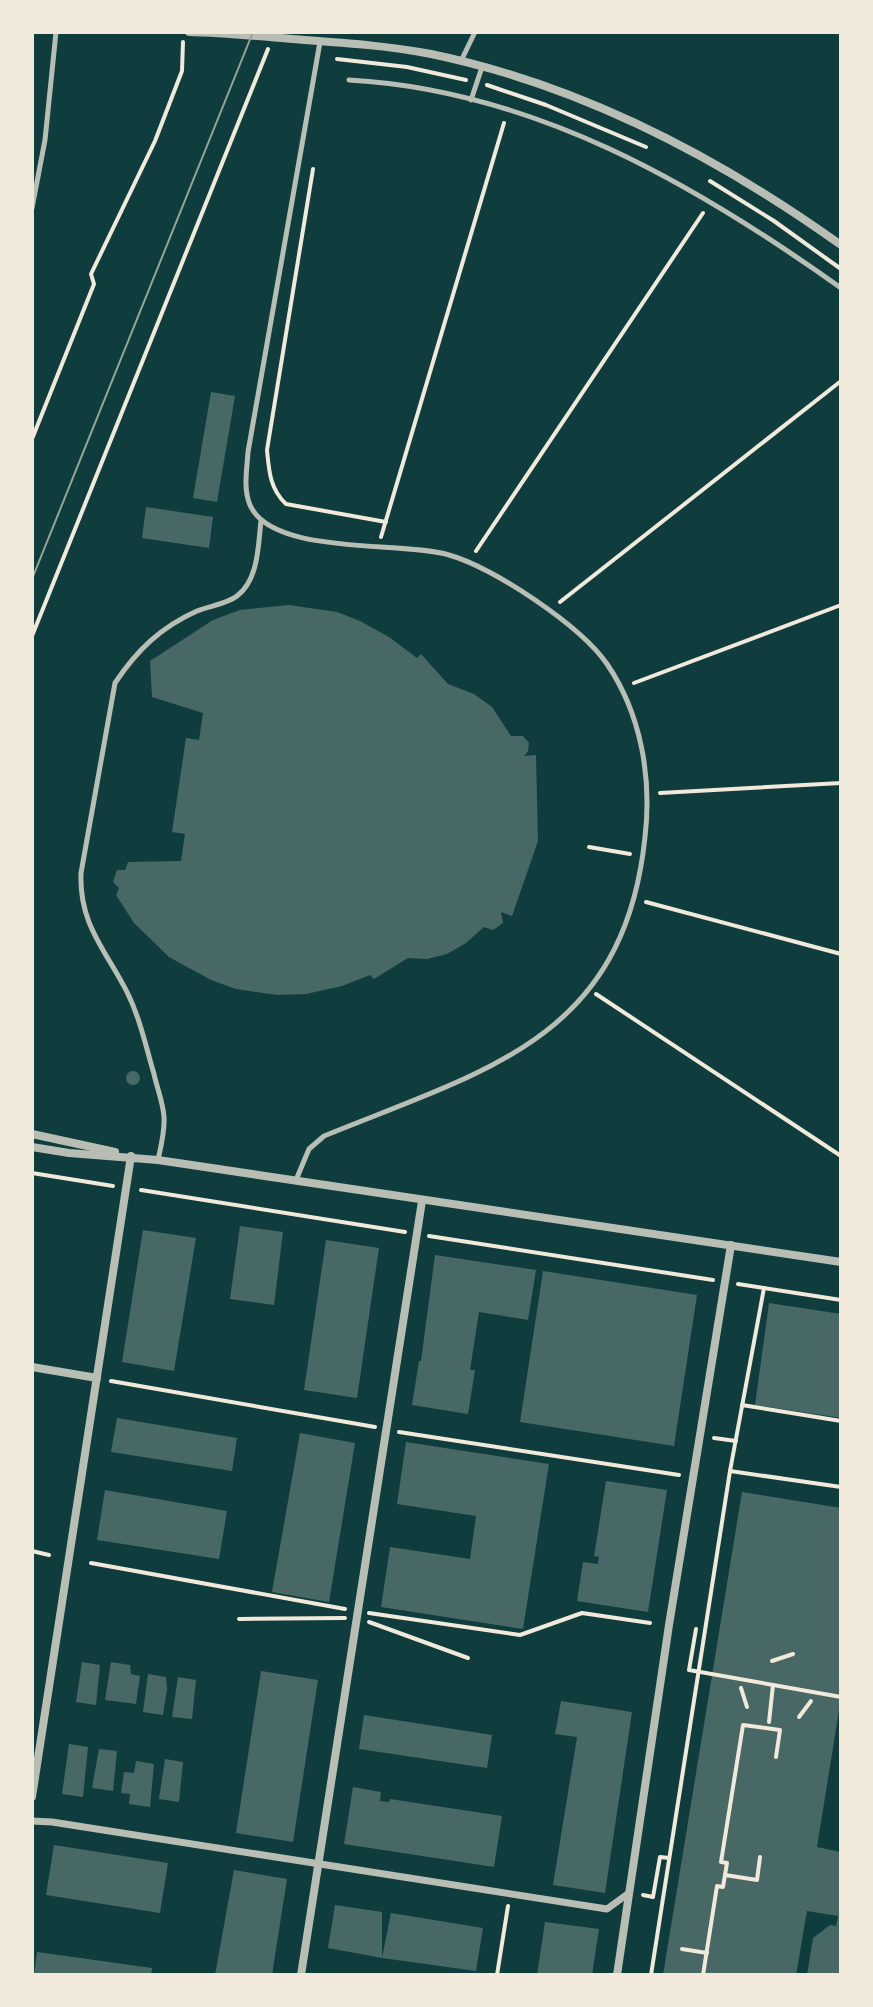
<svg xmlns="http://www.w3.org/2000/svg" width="873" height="2007" font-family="Quicksand,sans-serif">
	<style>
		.building { fill: #486865 }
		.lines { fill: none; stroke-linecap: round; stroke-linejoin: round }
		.path { stroke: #f1e9da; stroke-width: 4 }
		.service { stroke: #b8beb3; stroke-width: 5 }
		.pedestrian { stroke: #b8beb3; stroke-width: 7 }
		.minor { stroke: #b8beb3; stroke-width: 8 }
		.tram { stroke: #97a49c; stroke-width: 2 }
	</style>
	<rect width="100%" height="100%" fill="#0f3d3e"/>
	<g class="building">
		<path d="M211 392 235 396 217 502 193 498Z"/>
		<path d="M146 507 213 517 209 548 142 538Z"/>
		<path d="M289 605 337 612 360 621 389 637 417 658 421 654 448 684 474 694 492 707 511 736H523L529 743 528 751 524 756 536 755 538 841 512 916 501 912 503 923 493 930 484 927 466 943 447 954 427 959 408 958 374 979 370 975 342 986 306 994 277 995 236 989 211 980 169 957 134 923 116 895 119 888 113 882 117 870H125L128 862 181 861 185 834 172 832 186 738 199 740 203 713 152 697 150 661 213 620 240 610Z"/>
		<circle cx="133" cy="1078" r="7"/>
		<path d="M240 1226 283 1232 274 1305 230 1299Z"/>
		<path d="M143 1230 196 1238 174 1371 122 1362Z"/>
		<path d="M326 1240 379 1248 357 1398 304 1390Z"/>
		<path d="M435 1255 536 1270 528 1320 479 1312 470 1370H475L468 1414 412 1405 419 1361H421Z"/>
		<path d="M543 1271 697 1295 674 1446 520 1422Z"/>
		<path d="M769 1303 841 1314V1418L755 1405Z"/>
		<path d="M117 1418 237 1438 232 1471 111 1452Z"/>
		<path d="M300 1433 355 1443 329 1602 272 1592Z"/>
		<path d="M406 1442 549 1464 523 1629 381 1607 390 1547 470 1559 476 1516 397 1504Z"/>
		<path d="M606 1481 667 1490 648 1612 577 1601 583 1562 598 1564 599 1557 594 1556Z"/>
		<path d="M105 1490 227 1511 219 1559 97 1540Z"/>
		<path d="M742 1492 841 1508V1698L817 1847 841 1852V1975H807L813 1938 830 1925 836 1926 838 1916 807 1911 796 1975H663Z"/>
		<path d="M82 1662 100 1665 96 1705 76 1702Z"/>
		<path d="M111 1662 130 1665 131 1674 140 1676 136 1704 105 1700Z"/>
		<path d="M261 1671 318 1680 293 1842 236 1833Z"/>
		<path d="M148 1674 166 1677 167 1689 163 1715 143 1712Z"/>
		<path d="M178 1677 196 1680 192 1719 172 1717Z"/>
		<path d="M561 1701 632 1712 605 1893 553 1885 577 1737 555 1734Z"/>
		<path d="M364 1715 492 1735 487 1768 359 1749Z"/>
		<path d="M69 1744 88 1747 83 1797 62 1794Z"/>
		<path d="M99 1749 117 1751 113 1791 92 1788Z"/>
		<path d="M165 1759 183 1762 179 1802 159 1799Z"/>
		<path d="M136 1761 154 1764 150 1807 129 1804 130 1794 121 1793 124 1772 134 1773Z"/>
		<path d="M353 1787 381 1792 380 1801 389 1802 390 1799 502 1816 494 1867 344 1844Z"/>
		<path d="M54 1845 168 1863 160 1913 46 1895Z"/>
		<path d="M234 1870 287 1879 272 1975H215Z"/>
		<path d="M335 1905 382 1912V1958L328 1948Z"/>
		<path d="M391 1913 483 1928 476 1971 382 1958Z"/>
		<path d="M545 1922 599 1929 592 1975H537Z"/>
		<path d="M37 1952 152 1968 151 1975H34Z"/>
	</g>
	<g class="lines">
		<g class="path">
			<path d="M337 59 407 67 466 80"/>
			<path d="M487 85 546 105 646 147"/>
			<path d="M313 169 267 450C269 471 270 489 286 504L386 522"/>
			<path d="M710 181 774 221 841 269"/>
			<path d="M32 439 94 284 91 274 155 141 182 71 183 42"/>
			<path d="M381 537 504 123"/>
			<path d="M476 551 703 213"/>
			<path d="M560 602 841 381"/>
			<path d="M32 636 268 49"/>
			<path d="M634 683 841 605"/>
			<path d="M660 793 841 783"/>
			<path d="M589 847 630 854"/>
			<path d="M646 902 841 954"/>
			<path d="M596 994 841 1156"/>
			<path d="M32 1173 113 1186"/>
			<path d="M141 1190 405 1232"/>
			<path d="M429 1236 713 1280"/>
			<path d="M738 1284 841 1300"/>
			<path d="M111 1381 375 1427"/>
			<path d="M742 1405 841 1421"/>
			<path d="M399 1432 679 1475"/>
			<path d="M714 1438 736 1441"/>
			<path d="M730 1471 841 1487"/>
			<path d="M32 1551 49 1555"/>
			<path d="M91 1563 345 1609"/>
			<path d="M369 1613 520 1635 582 1613 650 1623"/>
			<path d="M239 1619 345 1618"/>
			<path d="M369 1622 468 1658"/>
			<path d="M696 1629 689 1670 841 1697"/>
			<path d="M772 1661 793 1654"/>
			<path d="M741 1688 747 1707"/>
			<path d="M799 1717 811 1701"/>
			<path d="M769 1722 773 1685"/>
			<path d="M725 1875 757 1880 760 1857"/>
			<path d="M643 1895 653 1897 660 1857 669 1858"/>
			<path d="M682 1949 707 1953"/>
			<path d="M497 1975 508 1906"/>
			<path d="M651 1975 730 1471 764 1288"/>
			<path d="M703 1975 717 1886 723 1887 727 1863 721 1862 743 1725 780 1730 776 1757"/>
		</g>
		<g class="service">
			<path d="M461 61 475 32"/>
			<path d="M349 80C533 90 695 184 841 288"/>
			<path d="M471 100 482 67"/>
			<path d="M32 208 45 140 56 32"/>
			<path d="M158 1160C161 1146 165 1131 164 1117 163 1102 157 1088 154 1074 146 1047 140 1018 127 992 105 949 79 924 81 873L115 683C137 650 161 627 197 611 209 606 227 604 237 596 259 579 258 545 261 521"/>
			<path d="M296 1180 309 1149 324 1136C486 1070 624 1039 645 837 652 777 641 714 607 664 581 626 493 567 449 555 403 541 272 556 250 505 243 489 247 469 248 452L320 42"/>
		</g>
		<path class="pedestrian" d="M32 1821 52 1822 607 1909 629 1893"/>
		<g class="minor">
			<path d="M189 32C228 33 266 37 305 40 347 43 389 46 431 54 581 85 718 157 841 245"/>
			<path d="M32 1134 115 1152"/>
			<path d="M32 1147 69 1153 158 1160 841 1262"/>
			<path d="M32 1367 97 1378"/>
			<path d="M32 1797 131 1156"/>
			<path d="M301 1975 422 1201"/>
			<path d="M617 1975 669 1625 731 1245"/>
		</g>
		<path class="tram" d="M32 579 253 32"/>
	</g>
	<rect width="873" height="2007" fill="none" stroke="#f1e9da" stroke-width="68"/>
</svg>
